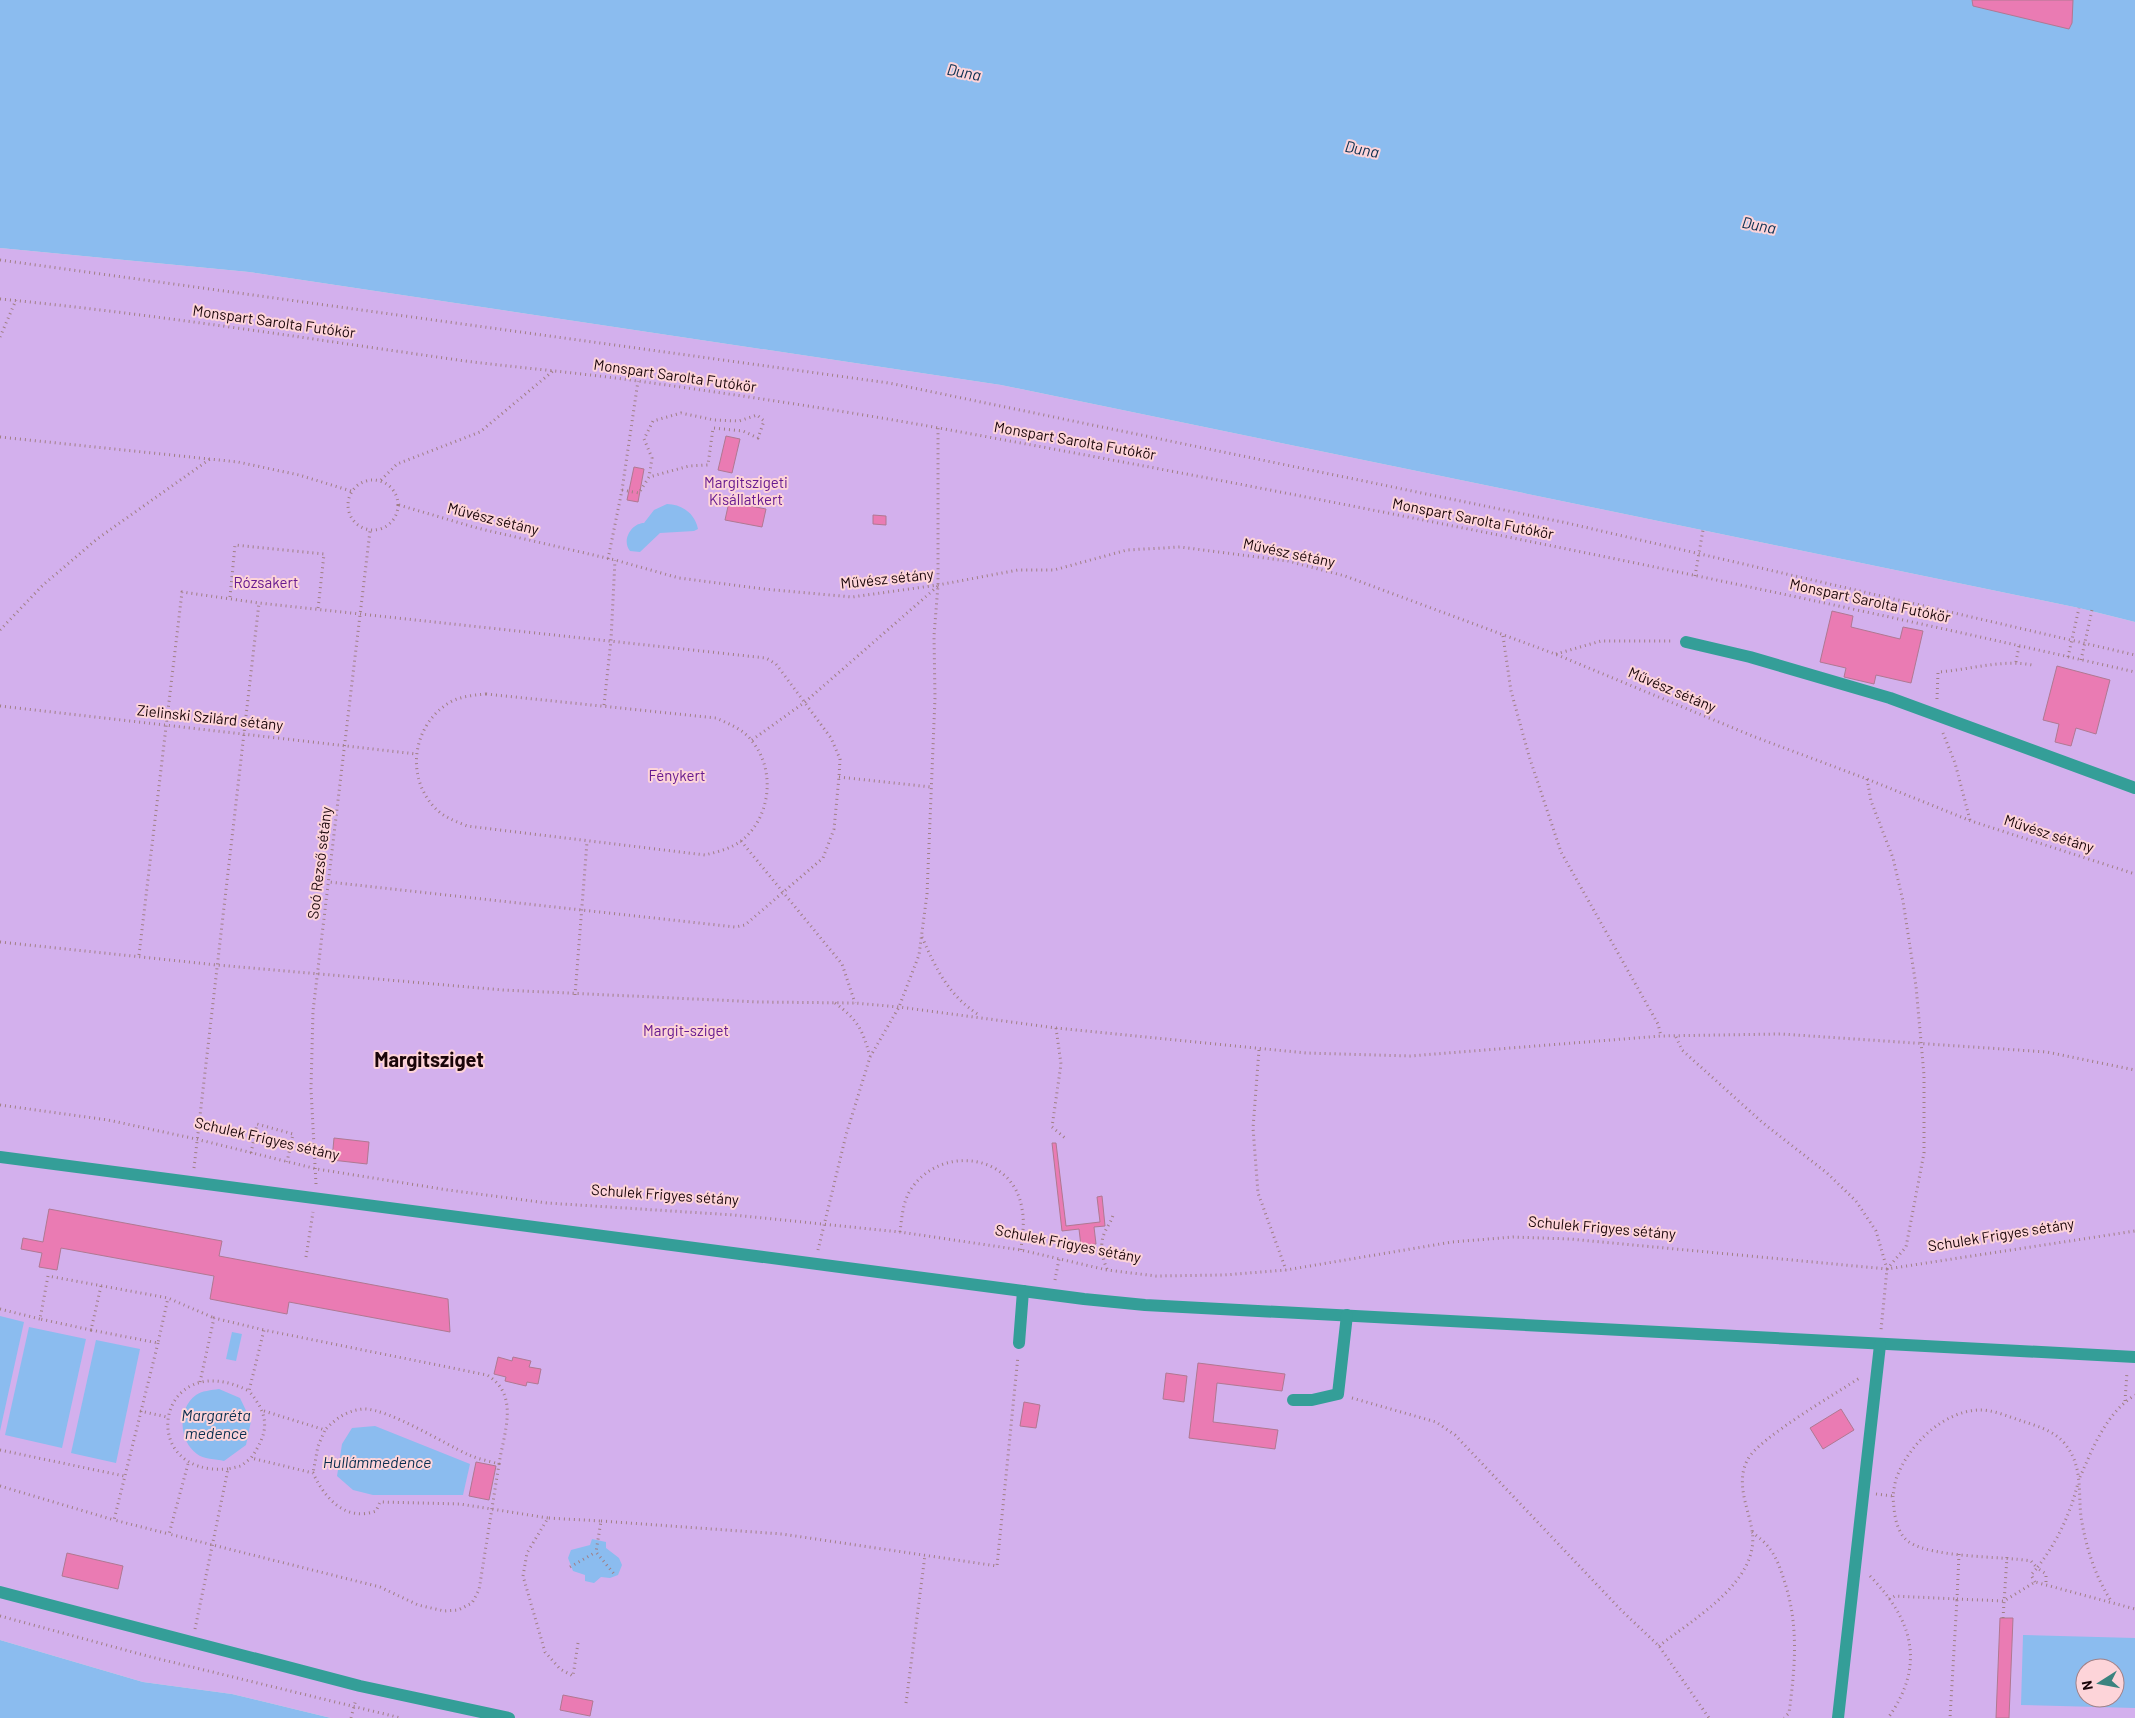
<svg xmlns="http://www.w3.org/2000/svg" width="2135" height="1718" font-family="Barlow,sans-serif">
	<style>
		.green { fill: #d3b0ed; fill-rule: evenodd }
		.water { fill: #8bbcef; fill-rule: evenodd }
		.building { fill: #ea7bb3; stroke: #b07892 }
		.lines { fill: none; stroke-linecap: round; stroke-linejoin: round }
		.path { stroke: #a07f84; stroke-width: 3; stroke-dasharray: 1 4; stroke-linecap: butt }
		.minor { stroke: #349e98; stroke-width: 12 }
		.labels { text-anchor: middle; stroke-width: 4; stroke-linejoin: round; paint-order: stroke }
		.street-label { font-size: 15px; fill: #1a0509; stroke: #fdd4d9 }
		.park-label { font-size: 15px; fill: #671a8f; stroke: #fdd4d9 }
		.water-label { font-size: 16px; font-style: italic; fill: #092e4f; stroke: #fdd4d9 }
		.district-label { font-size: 20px; font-weight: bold; fill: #1a0509; stroke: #fdd4d9 }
	</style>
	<rect width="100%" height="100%" fill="#fdd4d9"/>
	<path class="green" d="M0 248 249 272 1001 385 2079 608 2135 622V1718H331L232 1694 143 1682 0 1640ZM2085 1668H2115V1698H2085Z"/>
	<g class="water">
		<path d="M0 0H2135V622L2079 608 1001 385 249 272 0 248Z"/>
		<path d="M667 504C681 504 695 513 698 529L694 531 660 533 640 552 630 551C621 540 632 523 644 523L654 510Z"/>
		<path d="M0 1316 24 1322 0 1431Z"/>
		<path d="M29 1327 86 1339 62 1448 5 1435Z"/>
		<path d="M232 1332 242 1334 236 1361 226 1359Z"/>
		<path d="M96 1340 140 1349 116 1463 71 1453Z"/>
		<path d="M219 1389 240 1398 251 1421 246 1445 224 1461C216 1459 203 1459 197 1454 179 1441 177 1409 196 1395 201 1391 212 1390 219 1389Z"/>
		<path d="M375 1426 470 1464 463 1495H373L353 1490 337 1476 342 1444 352 1428Z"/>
		<path d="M592 1539 606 1542V1548L619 1558 622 1565 618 1575 610 1578 601 1577 594 1583 585 1581V1575L573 1571 568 1558 571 1550 590 1545Z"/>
		<path d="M2023 1635 2135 1638V1708L2021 1705ZM2085 1668H2115V1698H2085Z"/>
		<path d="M0 1640 143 1682 232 1694 331 1718H0Z"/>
	</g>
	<g class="building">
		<path d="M1972 0H2073L2072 23 2069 29 1973 6Z"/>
		<path d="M726 436 740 439 732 473 718 470Z"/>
		<path d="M634 467 644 469 638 502 627 500Z"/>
		<path d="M729 502 766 509 762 527 725 520Z"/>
		<path d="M873 515 886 516V525L873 524Z"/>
		<path d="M1832 611 1853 616 1851 627 1900 639 1903 627 1923 631 1911 683 1876 675 1874 684 1844 677 1846 668 1820 662Z"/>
		<path d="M2057 666 2110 680 2096 734 2076 728 2071 746 2055 742 2059 724 2043 720Z"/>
		<path d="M334 1138 369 1142 367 1164 332 1160Z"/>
		<path d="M1052 1143H1056L1066 1226 1100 1222 1097 1197 1102 1196 1105 1226 1094 1227 1096 1244 1081 1246 1079 1229 1062 1231Z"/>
		<path d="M49 1209 222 1241 219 1256 448 1299 450 1332 289 1302 287 1314 210 1299 214 1276 61 1248 57 1270 39 1267 42 1253 21 1249 23 1238 43 1242Z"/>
		<path d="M498 1357 512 1361 513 1357 531 1361 529 1367 541 1369 538 1384 527 1382 526 1386 505 1381 506 1377 494 1374Z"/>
		<path d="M1198 1363 1285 1374 1282 1391 1217 1383 1213 1422 1278 1430 1275 1449 1189 1438Z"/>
		<path d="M1166 1373 1187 1376 1184 1402 1163 1399Z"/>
		<path d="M1024 1402 1040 1405 1036 1428 1020 1426Z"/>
		<path d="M1841 1409 1854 1430 1823 1449 1810 1428Z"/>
		<path d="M476 1462 496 1466 489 1500 469 1496Z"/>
		<path d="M67 1553 123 1566 118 1589 62 1576Z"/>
		<path d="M2000 1618H2013L2009 1718H1996Z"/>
		<path d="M563 1695 593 1701 590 1716 560 1710Z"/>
	</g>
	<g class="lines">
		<g class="path">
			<path d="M0 260 889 383 1567 523 2135 655"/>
			<path d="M0 299C155 314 310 339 465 361 522 368 580 373 638 381 738 395 839 410 939 428 1340 501 1739 581 2135 672"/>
			<path d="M0 337 16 300"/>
			<path d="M0 437 238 462 299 475 351 491"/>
			<circle cx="373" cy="505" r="25"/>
			<path d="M381 480 397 464 480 432 553 371"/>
			<path d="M622 490 639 493 649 477 689 466 708 465 713 428 743 431 758 438 764 421 757 415 739 421 714 420 681 413 653 421 644 439 652 458 649 477"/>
			<path d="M399 505 477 528 615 560 679 578 764 589 852 597 938 585 1018 570H1054L1127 550 1180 547 1288 561 1345 576 1555 654 1755 737 1867 779 1971 821 2135 874"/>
			<path d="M608 559 622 490 638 381"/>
			<path d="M1695 576 1703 530"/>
			<path d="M230 597 235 545 324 554 318 609"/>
			<path d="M0 630 43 585 97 539 210 459"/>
			<path d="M1503 636 1511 691 1529 756 1561 852 1658 1024 1661 1036"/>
			<path d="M1556 654 1601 641H1673"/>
			<path d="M2068 657 2079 608"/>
			<path d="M2081 660 2092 610"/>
			<path d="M2016 662 2019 646"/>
			<path d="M486 694 716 718C729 724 743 729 752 741 776 770 771 818 741 841 730 849 717 852 705 855L467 826C455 821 443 817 434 807 404 774 414 722 452 701 463 696 475 695 486 694Z"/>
			<path d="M1937 699 1938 672C1970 670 2000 659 2032 665"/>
			<path d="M604 705 611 640 615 560"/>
			<path d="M0 706 416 754"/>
			<path d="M1943 733 1955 763 1970 820"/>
			<path d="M752 740 805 702 938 586"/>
			<path d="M839 777 931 787"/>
			<path d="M1867 779 1871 801 1893 858 1903 901 1916 986 1924 1075V1153L1906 1247 1887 1269"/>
			<path d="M741 841 842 964 855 1003"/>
			<path d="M922 937C936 969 949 996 979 1015"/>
			<path d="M0 942 217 965 503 990 759 1002 855 1003 899 1007 1056 1028 1306 1053 1410 1056 1661 1036 1781 1034 2047 1052 2135 1070"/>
			<path d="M139 955 182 592 259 603 766 658 776 664 831 738 840 759 839 777 834 829 823 858 745 925 735 927 329 882"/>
			<path d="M575 995 587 842"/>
			<path d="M835 1003C858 1020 862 1029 870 1056"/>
			<path d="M1056 1028 1061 1064 1052 1127 1065 1138"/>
			<path d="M1676 1037 1682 1050 1763 1123 1827 1173 1856 1201 1876 1231 1887 1269 1881 1330"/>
			<path d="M1259 1050 1253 1128 1258 1193 1286 1270"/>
			<path d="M0 1105 108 1120 196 1139 317 1169 448 1190 547 1203 734 1215 900 1232 1021 1250 1107 1270 1156 1276 1224 1275 1286 1270 1452 1242 1513 1237 1570 1239 1887 1269 2135 1231"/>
			<path d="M251 1153 257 1124 293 1134 287 1162"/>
			<path d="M194 1168 259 603"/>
			<path d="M316 1184 311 1089 313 1011 370 531"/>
			<path d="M900 1232C902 1216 903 1198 914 1185 945 1145 1014 1155 1022 1209 1025 1223 1022 1237 1021 1250"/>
			<path d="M818 1250 846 1135 870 1057 899 1007 919 955 927 894 935 698 934 636 938 585V428"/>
			<path d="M306 1257 313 1212"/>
			<path d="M1107 1269C1103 1260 1100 1247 1103 1237 1105 1229 1111 1223 1113 1215"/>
			<path d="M1055 1280 1059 1259"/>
			<path d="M101 1286 91 1330 40 1319 48 1276 168 1298 214 1318"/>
			<path d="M0 1309 40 1319"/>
			<path d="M91 1330 158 1343 168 1298"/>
			<path d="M158 1343 114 1520 169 1534"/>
			<path d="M200 1382 214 1318 264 1330"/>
			<path d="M1352 1398 1436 1422 1455 1435 1621 1610 1659 1646 1709 1718"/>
			<path d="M2125 1401 2127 1372"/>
			<path d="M140 1411 167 1417"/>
			<path d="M264 1411 325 1430 318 1446 313 1473"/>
			<path d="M0 1450 124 1476"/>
			<path d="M188 1464 169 1534 380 1587 418 1605 444 1611 458 1610 472 1603 479 1590 499 1464C489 1461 478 1459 469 1455 445 1444 389 1409 364 1409 348 1410 336 1418 325 1430"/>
			<path d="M499 1464C504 1432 520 1395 487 1375L264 1330 249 1391C270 1416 269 1432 251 1458L313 1473C325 1499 346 1522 376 1511L380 1502 460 1504 548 1518"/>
			<path d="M228 1469C134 1477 157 1344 249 1391"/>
			<path d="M2080 1477C2093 1448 2106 1413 2135 1395"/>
			<path d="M0 1486 114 1520"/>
			<path d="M1876 1494 1893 1496C1894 1489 1895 1480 1898 1474 1911 1443 1943 1412 1978 1410 1992 1409 2009 1417 2022 1421 2037 1426 2055 1431 2065 1444 2083 1466 2078 1491 2081 1517 2086 1547 2095 1577 2112 1602"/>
			<path d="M1893 1496C1894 1511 1895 1532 1909 1542 1933 1558 2001 1556 2031 1561L2037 1568C2057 1542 2070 1515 2078 1483"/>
			<path d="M601 1521 782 1534 997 1566 1018 1356"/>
			<path d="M1752 1532C1758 1537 1765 1542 1769 1548 1777 1557 1781 1571 1785 1583 1799 1627 1795 1668 1789 1713L1784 1718"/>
			<path d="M1959 1554 1957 1599 2004 1601 2035 1582 2135 1609"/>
			<path d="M570 1567 596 1552"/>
			<path d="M1870 1576C1913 1620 1926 1665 1888 1718"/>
			<path d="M2035 1582 2031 1575 2037 1568 2046 1574V1583"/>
			<path d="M1889 1599 1895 1596 1957 1599 1950 1718"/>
			<path d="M0 1616 151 1657 401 1718"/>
			<path d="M2003 1618 2007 1557"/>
			<path d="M195 1629 228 1469 241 1466 251 1458"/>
			<path d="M578 1643 573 1676 560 1669 545 1652 523 1576 527 1553 548 1518 601 1521 596 1552 615 1575"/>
			<path d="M1659 1646C1693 1619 1761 1581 1752 1530 1748 1507 1735 1482 1748 1459 1759 1438 1837 1393 1861 1377"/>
			<path d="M906 1703 925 1555"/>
			<path d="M351 1718 356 1699"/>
		</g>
		<g class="minor">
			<path d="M1686 642 1750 657 1890 698 2135 788"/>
			<path d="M0 1157 1084 1299 1145 1305 2135 1357"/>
			<path d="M1019 1343 1023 1291"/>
			<path d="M1293 1400H1312L1338 1394 1347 1315"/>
			<path d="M0 1592 360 1686 509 1718"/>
			<path d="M1838 1718 1880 1345"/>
		</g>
	</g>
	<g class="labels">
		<g class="street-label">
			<text transform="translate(274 322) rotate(8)" y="5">Monspart Sarolta Futókör</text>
			<text transform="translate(675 376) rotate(8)" y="5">Monspart Sarolta Futókör</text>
			<text transform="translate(1075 441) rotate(10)" y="5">Monspart Sarolta Futókör</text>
			<text transform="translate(493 519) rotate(14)" y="5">Művész sétány</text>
			<text transform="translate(1473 519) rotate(11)" y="5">Monspart Sarolta Futókör</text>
			<text transform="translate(1289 553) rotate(12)" y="5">Művész sétány</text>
			<text transform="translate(887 579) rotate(-6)" y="5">Művész sétány</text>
			<text transform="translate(1870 601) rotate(12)" y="5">Monspart Sarolta Futókör</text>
			<text transform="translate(1672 690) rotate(23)" y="5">Művész sétány</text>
			<text transform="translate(210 718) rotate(6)" y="5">Zielinski Szilárd sétány</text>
			<text transform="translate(2049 834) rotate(18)" y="5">Művész sétány</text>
			<text transform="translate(320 863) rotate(-83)" y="5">Soó Rezső sétány</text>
			<text transform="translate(267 1139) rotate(13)" y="5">Schulek Frigyes sétány</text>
			<text transform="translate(665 1195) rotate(4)" y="5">Schulek Frigyes sétány</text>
			<text transform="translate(1602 1228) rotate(5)" y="5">Schulek Frigyes sétány</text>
			<text transform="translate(2001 1235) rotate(-9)" y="5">Schulek Frigyes sétány</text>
			<text transform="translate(1068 1244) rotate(11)" y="5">Schulek Frigyes sétány</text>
		</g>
		<g class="park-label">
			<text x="746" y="488">Margitszigeti<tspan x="746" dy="17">Kisállatkert</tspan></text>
			<text x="266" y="588">Rózsakert</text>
			<text x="677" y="781">Fénykert</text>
			<text x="686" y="1036">Margit-sziget</text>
		</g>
		<g class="water-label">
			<text transform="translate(964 72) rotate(11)" y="6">Duna</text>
			<text transform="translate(1362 149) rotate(11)" y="6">Duna</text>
			<text transform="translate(1759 225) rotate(11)" y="6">Duna</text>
			<text x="216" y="1421">Margaréta<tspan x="216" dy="18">medence</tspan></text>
			<text x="377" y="1468">Hullámmedence</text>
		</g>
		<g class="district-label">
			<text x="429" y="1067">Margitsziget</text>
		</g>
	</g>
	<g transform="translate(2100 1683) rotate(259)"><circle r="24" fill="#fdd4d9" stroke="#a28186"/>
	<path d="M0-4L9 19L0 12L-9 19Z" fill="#3b837f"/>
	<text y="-8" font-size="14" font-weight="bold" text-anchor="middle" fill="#1a0509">N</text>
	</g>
</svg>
